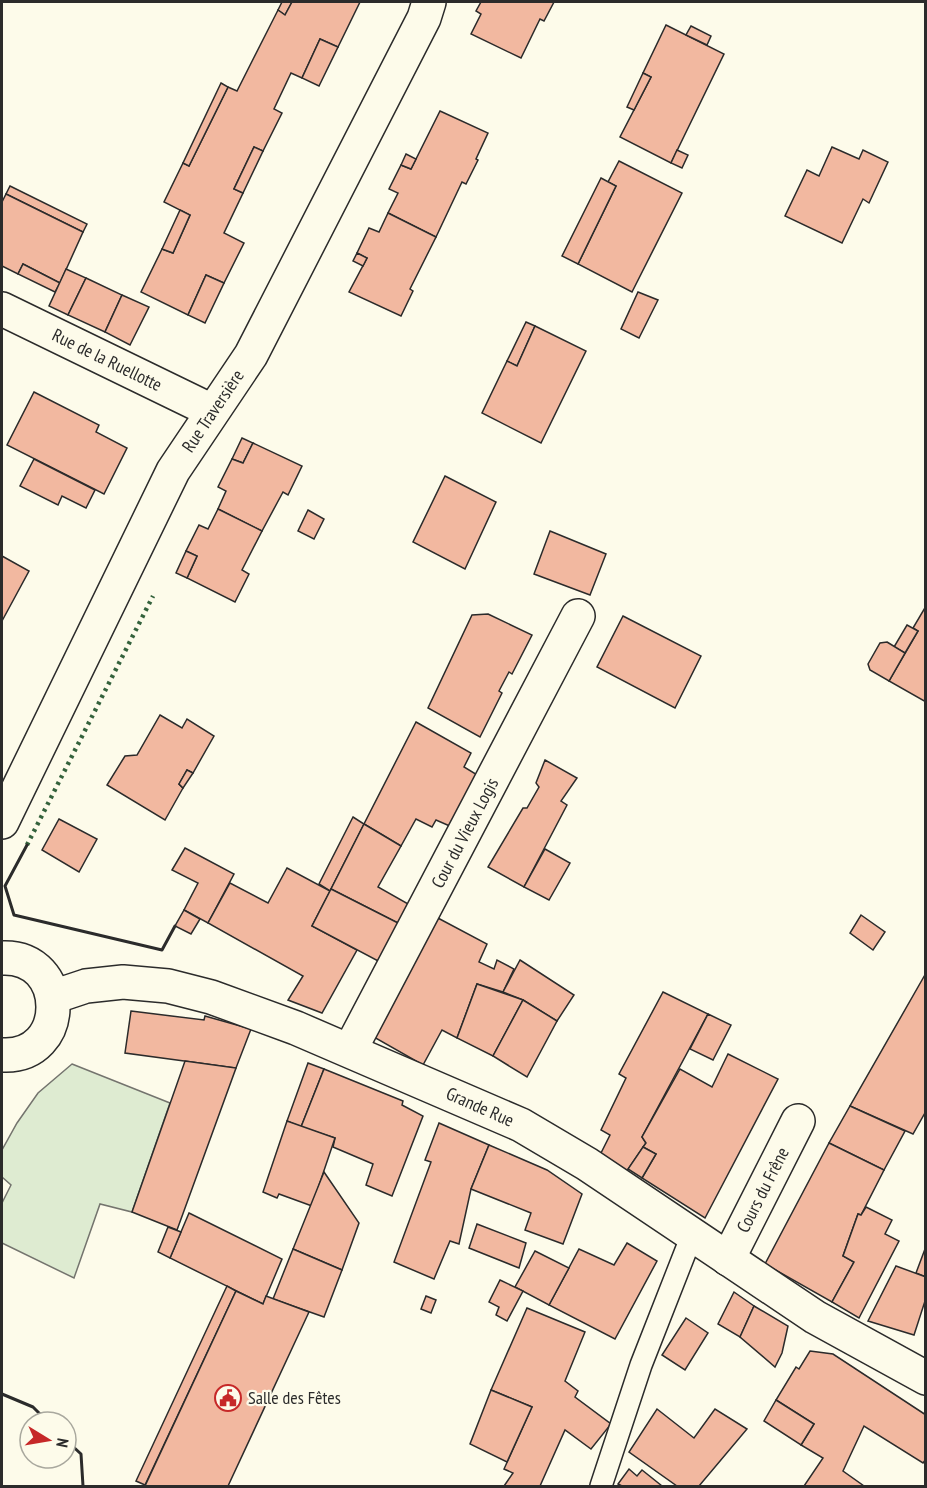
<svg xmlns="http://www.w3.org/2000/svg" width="927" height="1488" font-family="'PT Sans Narrow',sans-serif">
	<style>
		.green { fill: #deebd1; stroke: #74746e; stroke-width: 1.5 }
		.building { fill: #f2b8a0; stroke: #2b2b2b; stroke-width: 1.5 }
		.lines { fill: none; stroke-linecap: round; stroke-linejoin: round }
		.service-casing { stroke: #2b2b2b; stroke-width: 24 }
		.minor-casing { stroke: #2b2b2b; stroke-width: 36 }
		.service { stroke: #fdfbea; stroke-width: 21 }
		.minor { stroke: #fdfbea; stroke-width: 33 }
		.hedge { stroke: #34623c; stroke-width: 4.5; stroke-dasharray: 3 4.5; stroke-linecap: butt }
		.wall { stroke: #2b2b2b; stroke-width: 3 }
		.labels { text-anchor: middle; stroke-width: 4.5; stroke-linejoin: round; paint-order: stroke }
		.street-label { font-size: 18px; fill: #2b2b2b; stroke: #fdfbea }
		.poi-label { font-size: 18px; fill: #2b2b2b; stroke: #fdfbea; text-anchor: start }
	</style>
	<rect width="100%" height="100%" fill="#fdfbea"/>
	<path class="green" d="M72 1064 170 1103 132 1212 100 1204 74 1278 2 1243V1203L11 1185 2 1177V1150L17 1123 38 1093Z"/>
	<g class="building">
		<path d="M282 2H292L285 15 278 10Z"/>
		<path d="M292 2H360L338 47 320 39 302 78 291 73 274 109 282 113 263 151 254 147 234 189 243 193 224 233 244 243 224 283 206 275 188 315 141 292 162 249 173 253 190 215 164 202 183 163 189 166 228 87 237 91 278 10 285 15Z"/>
		<path d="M481 2H554L544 21 540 19 521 58 471 34 481 14 476 11Z"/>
		<path d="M666 25 724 54 671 163 620 137 651 77 643 73Z"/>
		<path d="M691 26 711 36 707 45 686 35Z"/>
		<path d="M320 39 338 47 319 86 302 78Z"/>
		<path d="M643 73 651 77 634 110 627 107Z"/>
		<path d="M221 83 228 87 189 166 183 163Z"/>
		<path d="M440 111 488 133 476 159 478 160 466 184 462 182 436 237 388 213 398 193 389 189 401 165 411 169Z"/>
		<path d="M254 147 263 151 243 193 234 189Z"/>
		<path d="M832 147 859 159 863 150 888 162 869 203 863 199 842 243 785 216 807 170 819 176Z"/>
		<path d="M677 150 688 155 682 168 671 163Z"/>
		<path d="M406 154 416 159 411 169 401 165Z"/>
		<path d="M619 161 682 193 632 292 578 264 616 186 608 182Z"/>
		<path d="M601 178 616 186 578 264 562 256Z"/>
		<path d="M10 186 87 224 83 232 6 194Z"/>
		<path d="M6 194 83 232 60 283 23 264 18 274 2 266V202Z"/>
		<path d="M180 210 190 215 173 253 162 249Z"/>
		<path d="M388 213 436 237 410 289 413 291 401 316 349 292 367 258 357 253 369 228 379 232Z"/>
		<path d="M357 253 367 258 363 266 353 261Z"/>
		<path d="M23 264 60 283 55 292 18 274Z"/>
		<path d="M66 269 86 278 68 315 49 306Z"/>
		<path d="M206 275 224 283 205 323 188 315Z"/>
		<path d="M86 278 122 295 105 332 68 315Z"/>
		<path d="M638 292 658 300 639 338 621 329Z"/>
		<path d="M122 295 149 307 130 345 105 332Z"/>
		<path d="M526 322 535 326 517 366 507 361Z"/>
		<path d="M535 326 586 351 541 443 482 413 507 361 517 366Z"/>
		<path d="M34 392 99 425 96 432 127 448 104 494 7 445Z"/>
		<path d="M242 438 253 443 243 463 232 459Z"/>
		<path d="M253 443 302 466 288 495 283 492 262 531 218 509 226 491 218 487 232 459 243 463Z"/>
		<path d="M34 459 95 490 86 508 62 496 58 505 20 486Z"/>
		<path d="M445 476 496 502 465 569 413 542Z"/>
		<path d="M218 509 262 531 242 570 249 574 235 602 187 578 197 556 186 551 199 525 208 529Z"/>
		<path d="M308 510 324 519 314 539 298 531Z"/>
		<path d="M550 531 606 554 590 595 534 574Z"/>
		<path d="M186 551 197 556 187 578 176 573Z"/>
		<path d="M2 556 29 571 2 621Z"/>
		<path d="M926 606V702L889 681 918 631 913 628Z"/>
		<path d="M488 614 532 635 512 674 509 672 499 691 502 693 480 737 428 708 472 615Z"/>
		<path d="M623 616 701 656 675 708 597 667Z"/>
		<path d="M907 625 918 631 905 653 894 647Z"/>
		<path d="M887 642 905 653 889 681 870 670 868 664 880 643Z"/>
		<path d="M160 715 182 728 187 719 214 736 193 773 187 770 179 784 183 788 165 820 107 785 125 756 137 755Z"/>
		<path d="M416 722 471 753 464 767 479 776 452 827 436 820 432 827 416 819 401 846 364 824Z"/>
		<path d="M545 760 577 778 561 801 567 805 524 887 488 867 523 808H527L539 787 536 783Z"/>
		<path d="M187 770 193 773 183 788 179 784Z"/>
		<path d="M353 817 364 824 330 891 319 884Z"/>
		<path d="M59 819 97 839 79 872 42 850Z"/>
		<path d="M364 824 401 846 378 887 410 905 400 924 331 889Z"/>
		<path d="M185 848 234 874 208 923 184 910 198 883 172 870Z"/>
		<path d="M545 849 570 863 549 900 524 887Z"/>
		<path d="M287 868 330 891 312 926 357 950 322 1013 288 1000 303 976 208 923 230 883 268 903Z"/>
		<path d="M331 889 400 924 380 962 312 926Z"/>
		<path d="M184 910 200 919 191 934 175 926Z"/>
		<path d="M861 915 885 932 873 950 850 933Z"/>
		<path d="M436 917 487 944 479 962 494 969 497 960 514 969 503 992 477 984 457 1038 442 1030 423 1065 372 1036Z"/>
		<path d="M520 960 574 995 557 1021 523 1000 503 992Z"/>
		<path d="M926 973V1111L913 1134 850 1106Z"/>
		<path d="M477 984 523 1000 493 1056 457 1038Z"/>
		<path d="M663 992 708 1014 642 1137 646 1143 627 1171 600 1155 610 1135 601 1130 626 1078 619 1074Z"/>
		<path d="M523 1000 557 1021 527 1077 493 1056Z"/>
		<path d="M131 1011 204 1020 205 1016 251 1029 236 1068 125 1053Z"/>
		<path d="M708 1014 731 1025 713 1060 690 1049Z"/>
		<path d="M728 1054 778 1079 705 1218 642 1178 656 1154 643 1147 646 1143 642 1137 680 1069 712 1087Z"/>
		<path d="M185 1061 236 1068 177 1230 132 1212Z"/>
		<path d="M308 1063 324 1069 301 1127 287 1121Z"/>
		<path d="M324 1069 403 1101 402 1105 423 1116 392 1196 366 1185 373 1164 333 1147 335 1138 301 1127Z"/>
		<path d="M850 1106 905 1131 884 1170 829 1143Z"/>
		<path d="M287 1121 335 1138 312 1206 279 1194 277 1198 263 1192Z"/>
		<path d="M439 1123 489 1145 471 1189 459 1244 450 1241 434 1279 394 1262 431 1162 425 1160Z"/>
		<path d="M829 1143 884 1170 861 1215 858 1214 843 1256 854 1262 832 1302 765 1264Z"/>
		<path d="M489 1145 547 1170 582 1194 563 1244 525 1230 531 1213 471 1189Z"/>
		<path d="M643 1147 656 1154 642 1178 628 1169Z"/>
		<path d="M324 1172 359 1223 342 1270 293 1249Z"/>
		<path d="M866 1207 892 1220 885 1234 899 1241 859 1318 832 1302 854 1262 843 1256 858 1214 861 1215Z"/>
		<path d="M189 1213 282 1259 263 1304 170 1258Z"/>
		<path d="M477 1224 526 1243 519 1268 469 1248Z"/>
		<path d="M168 1227 181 1232 170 1258 158 1252Z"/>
		<path d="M627 1243 657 1261 615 1339 549 1305 579 1249 614 1265Z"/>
		<path d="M293 1249 342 1270 324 1317 273 1299Z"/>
		<path d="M925 1249H926V1277L916 1273Z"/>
		<path d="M535 1251 569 1268 549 1305 515 1287Z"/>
		<path d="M896 1266 926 1277V1298L914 1335 868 1321Z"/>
		<path d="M500 1280 523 1291 507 1321 496 1315 499 1307 489 1302Z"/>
		<path d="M227 1286 236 1291 145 1485 136 1481Z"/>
		<path d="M236 1291 263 1304 266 1296 309 1312 228 1486H145Z"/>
		<path d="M734 1292 754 1306 740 1337 718 1324Z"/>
		<path d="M426 1296 436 1300 431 1313 421 1309Z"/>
		<path d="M754 1306 788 1326 782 1353 775 1367 740 1337Z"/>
		<path d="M527 1308 585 1332 565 1381 578 1391 575 1397 611 1424 591 1449 565 1430 540 1486H504L513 1473 504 1469 532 1407 491 1390Z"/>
		<path d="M686 1318 708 1333 685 1370 662 1355Z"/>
		<path d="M810 1351 833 1354 926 1415V1459L923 1463 864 1426 843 1471 864 1486H804L823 1458 801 1445 814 1424 776 1400 796 1367 799 1369Z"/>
		<path d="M491 1390 532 1407 507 1462 470 1444Z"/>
		<path d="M776 1400 814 1424 801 1445 764 1421Z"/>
		<path d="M657 1409 694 1438 715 1409 747 1429 699 1486H677L629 1452Z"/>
		<path d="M629 1469 637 1476 642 1470 662 1486H622L618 1484Z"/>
	</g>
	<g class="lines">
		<defs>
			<path id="service" d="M601 1486 641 1365 692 1235"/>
			<g id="minor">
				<path d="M2 309 212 411"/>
				<path d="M2 822 173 471 251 355 424 18 429 2"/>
				<path d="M2 958C70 955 70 1059 2 1055"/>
				<path d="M53 997 86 986 123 982 168 986 211 997 296 1028 521 1125 587 1164 815 1317 926 1378"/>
				<path d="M350 1050 578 616"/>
				<path d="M728 1259 798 1121"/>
			</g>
		</defs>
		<use href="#service" class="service-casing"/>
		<use href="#minor" class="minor-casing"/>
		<use href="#service" class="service"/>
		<use href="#minor" class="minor"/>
		<path class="hedge" d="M27 845 153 596"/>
		<g class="wall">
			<path d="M27 845 5 886 14 915 162 950 175 926"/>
			<path d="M2 1394 33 1407 48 1422"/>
			<path d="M66 1440 81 1454 83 1486"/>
		</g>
	</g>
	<defs>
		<symbol id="civic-ring" viewBox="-11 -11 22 22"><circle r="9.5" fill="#fdfbea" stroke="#c62828" stroke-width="1.5"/><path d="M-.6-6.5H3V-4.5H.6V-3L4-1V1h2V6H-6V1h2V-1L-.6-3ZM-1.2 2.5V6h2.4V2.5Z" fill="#c62828"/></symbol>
	</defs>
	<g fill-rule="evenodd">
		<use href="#civic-ring" x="213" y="1383" width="30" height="30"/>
	</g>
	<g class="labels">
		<g class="street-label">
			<text transform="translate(107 360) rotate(26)" y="6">Rue de la Ruellotte</text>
			<text transform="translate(213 411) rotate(-56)" y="6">Rue Traversière</text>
			<text transform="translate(465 833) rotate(-62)" y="6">Cour du Vieux Logis</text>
			<text transform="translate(480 1107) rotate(24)" y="6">Grande Rue</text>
			<text transform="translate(763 1190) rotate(-63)" y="6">Cours du Frêne</text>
		</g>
		<g class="poi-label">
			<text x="248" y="1404">Salle des Fêtes</text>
		</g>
	</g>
	<rect width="927" height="1488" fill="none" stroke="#2b2b2b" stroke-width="6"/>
	<g transform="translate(48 1440) rotate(101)"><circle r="28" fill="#fdfbea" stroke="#a9a89e" stroke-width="1.5"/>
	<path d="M0-4.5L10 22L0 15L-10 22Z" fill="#c62828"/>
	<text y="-9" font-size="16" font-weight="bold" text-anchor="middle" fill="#2b2b2b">N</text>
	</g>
</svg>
